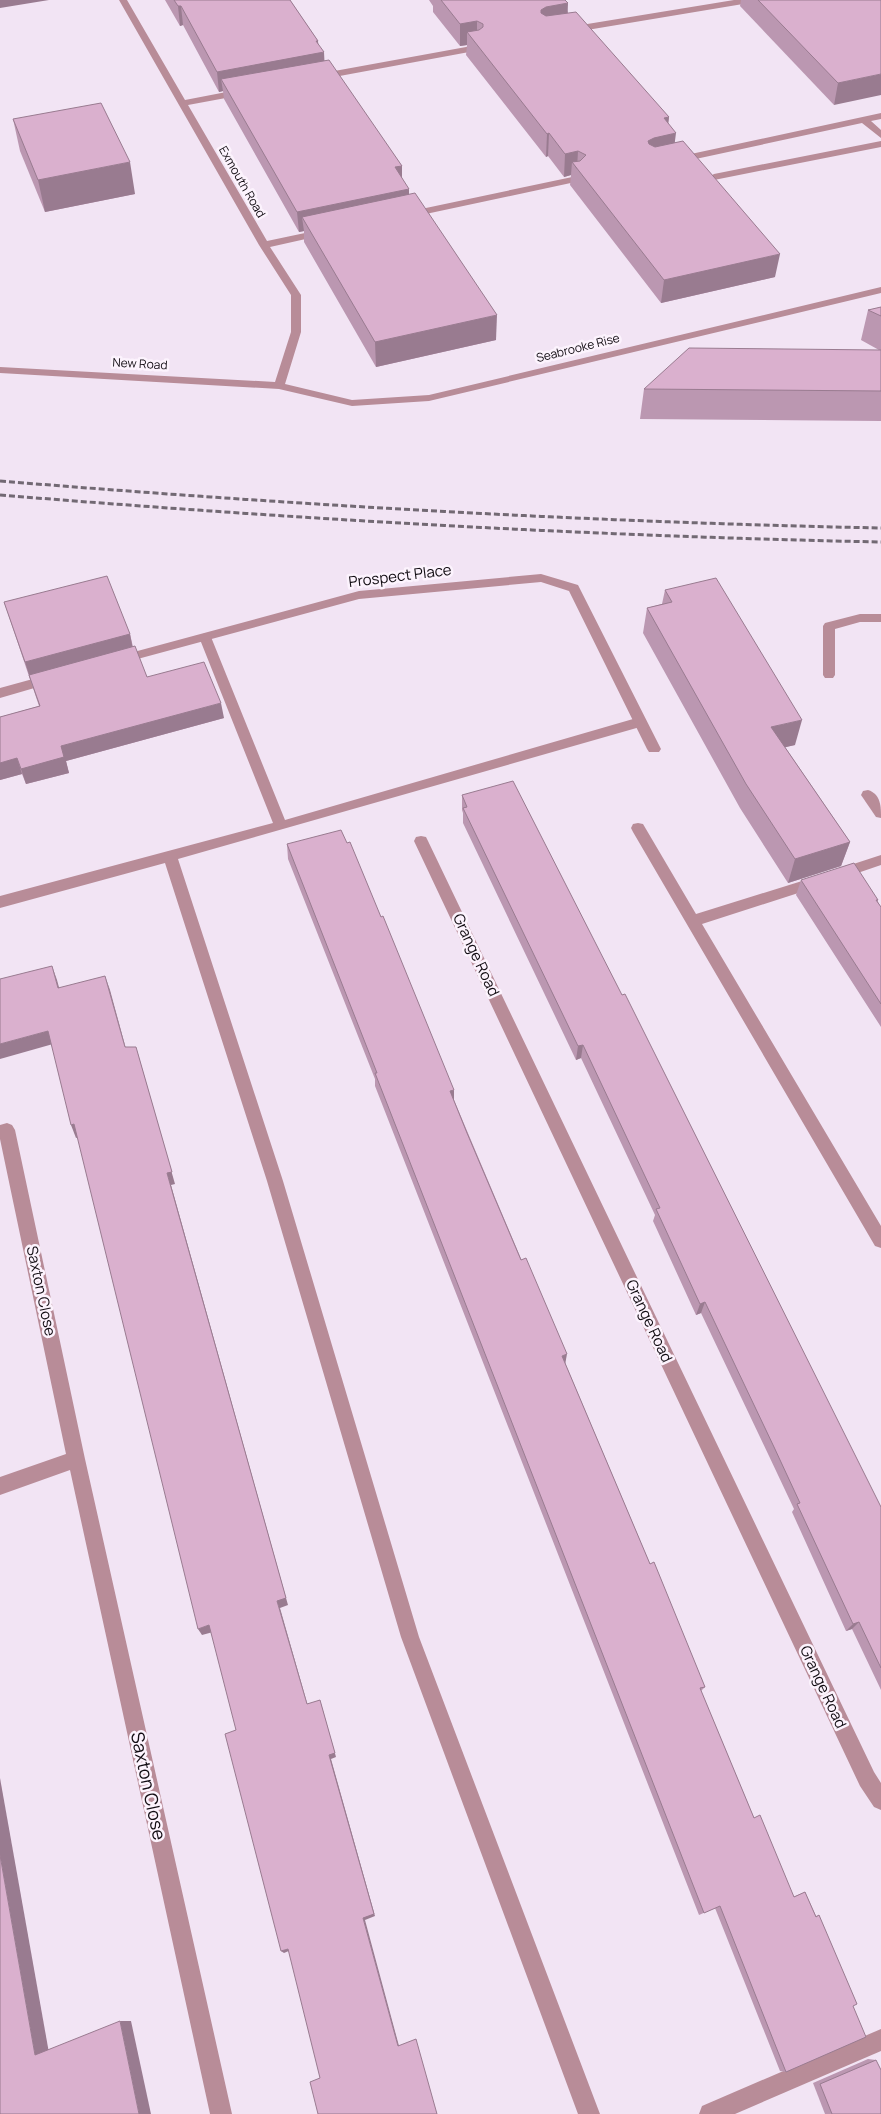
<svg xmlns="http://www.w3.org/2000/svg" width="881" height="2114" font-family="Manrope,sans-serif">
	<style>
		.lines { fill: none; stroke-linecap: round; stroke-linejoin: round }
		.lane { fill: #b88c98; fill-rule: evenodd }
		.street { fill: #b88c98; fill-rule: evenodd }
		.rail { stroke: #726973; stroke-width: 3; stroke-dasharray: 6 3; stroke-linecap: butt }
		.wall { fill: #bb97b1 }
		.shaded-wall { fill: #997b90 }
		.building { fill: #dab0ce; stroke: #997b90 }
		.labels { text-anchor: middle; stroke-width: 5; stroke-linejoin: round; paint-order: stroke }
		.far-street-label { font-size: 12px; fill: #110c12; stroke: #fcf3fd }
		.street-label { font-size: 15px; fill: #110c12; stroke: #fcf3fd }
		.near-street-label { font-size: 18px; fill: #110c12; stroke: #fcf3fd }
	</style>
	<rect width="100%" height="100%" fill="#f2e4f4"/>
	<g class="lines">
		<g class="lane">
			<path d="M881 141V147L714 180 709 177 714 174Z"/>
			<path d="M205 633 211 637 285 820 640 717 645 719 646 722 645 725 640 727 178 859 283 1181 419 1637 600 2114H578L401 1637 267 1181 165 863 0 908V896L273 823 199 637Z"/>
			<path d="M638 823 643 824 696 914 818 876 823 877 825 881 823 885 702 924 881 1226V1248L875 1246 633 832 631 828 633 824Z"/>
			<path d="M881 855V865L840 879 835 878 833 874 835 870Z"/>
			<path d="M881 2029V2051L735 2114H699L702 2106Z"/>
		</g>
		<g class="street">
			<path d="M119 0H127L185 100 242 89 247 92 242 95 188 105 267 241 324 229 329 232 328 234 270 247 301 295V332L285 384 352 400 429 395 881 287V293L429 401 352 406 279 389 0 373V367L275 382 291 332V295L259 245Z"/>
			<path d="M734 0H753L749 3 569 33 565 30 569 27Z"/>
			<path d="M477 45 480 46V50L318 80 313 77 318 74Z"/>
			<path d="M881 113V119L871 121 881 130V138L862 123 677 163 672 160 677 157Z"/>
			<path d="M577 176 582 179 580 181 407 218 402 215 407 212Z"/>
			<path d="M541 574 578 585 661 749 659 752H649L647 749 569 591 541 582 359 599 119 664 115 663 113 660 115 657 119 656 359 591Z"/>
			<path d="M860 614H881V622H860L835 629V675L833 678H825L823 675V626L825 623Z"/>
			<path d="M51 674 55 676 57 679 55 682 0 698V688Z"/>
			<path d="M868 790C881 794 881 807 881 818L876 817 861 795 863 791Z"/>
			<path d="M421 836 426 837 428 841 874 1772 881 1783V1810L874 1807 860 1786 414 841 416 837Z"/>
			<path d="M7 1123 12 1125 15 1130 85 1459 232 2114H210L70 1470 0 1495V1477L66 1454 0 1139V1125Z"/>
		</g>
		<g class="rail">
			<path d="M0 481C293 505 587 522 881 528"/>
			<path d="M0 495C293 519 587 536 881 542"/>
		</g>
	</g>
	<g class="wall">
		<path d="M165 0H290L318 41V44L324 60 402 166V178L409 195 496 340 376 367 304 242V231L299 232 224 99 223 91 219 92 183 25 180 26Z"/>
		<path d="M429 0H565L568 13 669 117 668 123 675 143 775 277 661 303 570 185 571 175 564 177 548 156 546 157 466 55 467 45 460 46 433 12V6Z"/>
		<path d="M741 0H881L834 105 740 6Z"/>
		<path d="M13 119 135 194 45 212 20 151Z"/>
		<path d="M881 307V421L640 419 644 389 879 350 861 340 868 310Z"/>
		<path d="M665 590 795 745 785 747 850 842 841 866 788 883 740 808 643 633 647 608 662 604Z"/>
		<path d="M4 602 130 634 133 647 147 677 224 718 66 761 69 773 26 784 22 774 0 780V717L39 706Z"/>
		<path d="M462 795 881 1507V1690L852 1629 846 1631 792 1512 794 1509 769 1456 701 1313 696 1315 653 1221 655 1215 581 1058 576 1060 463 823V813L462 810Z"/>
		<path d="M287 844 454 1100 650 1564 705 1687 701 1691 754 1818 793 1897 805 1892 816 1916 819 1915 853 2006 786 2072 780 2071 715 1908 699 1915 375 1086V1079L288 859Z"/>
		<path d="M801 880 878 900V902L881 907V1027L796 895Z"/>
		<path d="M868 2059 876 2060 881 2114H825L813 2083Z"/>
	</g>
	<g class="shaded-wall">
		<path d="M0 0H49L0 8Z"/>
		<path d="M568 3 567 26 540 32 541 10 546 7Z"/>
		<path d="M178 6H181L183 25 180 26Z"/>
		<path d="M477 21V43L467 32V45L460 46V24Z"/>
		<path d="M316 41H318L319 53 324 52 325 72 221 79 223 91 219 92 217 72Z"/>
		<path d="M881 74V95L834 105 838 83Z"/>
		<path d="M669 117 667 135 676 133 673 156 651 160 648 141 664 118Z"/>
		<path d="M549 133 548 156 546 157 547 134Z"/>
		<path d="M578 151 577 169 572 162 571 175 564 177 565 154Z"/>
		<path d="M130 162 135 194 45 212 38 180Z"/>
		<path d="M402 166V186L395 167Z"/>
		<path d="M409 189V209L302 217 304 231 299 232 297 212Z"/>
		<path d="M780 254 775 277 661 303 664 280Z"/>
		<path d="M497 315 496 340 376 367 375 342Z"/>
		<path d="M130 634 133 650 30 678 25 662Z"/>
		<path d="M221 703 224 718 66 761 69 773 26 784 21 769 61 746Z"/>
		<path d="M802 720 795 745 765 752 771 727Z"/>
		<path d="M17 758 22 774 0 780V763Z"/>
		<path d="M850 842 841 866 788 883 795 859Z"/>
		<path d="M52 966 57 980 63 1002 58 988Z"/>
		<path d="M105 976 110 990 129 1060 125 1047Z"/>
		<path d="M48 1031 53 1044 0 1059V1044Z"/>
		<path d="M583 1045 581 1058 576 1060 578 1046Z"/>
		<path d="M136 1047 175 1184 171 1185 288 1605 280 1608 309 1710 307 1704 277 1601 167 1173Z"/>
		<path d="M454 1090V1103L450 1091Z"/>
		<path d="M74 1124 80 1137 76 1138 71 1125Z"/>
		<path d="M705 1302 701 1313 696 1315 700 1304Z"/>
		<path d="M567 1354 565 1365 562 1356Z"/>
		<path d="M859 1622 852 1629 846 1631 853 1624Z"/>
		<path d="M209 1625 213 1632 202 1635 198 1629Z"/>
		<path d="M320 1700 336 1757 331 1759 375 1916 365 1920 399 2046H398L363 1918 329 1755Z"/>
		<path d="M0 1778 49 2053 35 2055 0 1855Z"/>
		<path d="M288 1949 291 1950 284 1953 281 1951Z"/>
		<path d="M120 2021H131L151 2114H139Z"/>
	</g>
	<g class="building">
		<path d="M174 0H290L318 41H316L324 52 217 72 181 6H178Z"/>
		<path d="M441 0H565L568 3 546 7 541 10V13L546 16 576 12 669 117 664 118 676 133 654 138 648 141 649 144 655 147 683 141 780 254 664 280 572 162 580 161 586 155 578 151 565 154 549 133 547 134 467 32 479 30 483 27V24L477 21 460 24Z"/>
		<path d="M758 0H881V74L838 83Z"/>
		<path d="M329 60 402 166 395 167 409 189 297 212 221 79Z"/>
		<path d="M101 103 130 162 38 180 13 119Z"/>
		<path d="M415 193 497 315 375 342 302 217Z"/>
		<path d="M881 307V316L868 310Z"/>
		<path d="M689 348 881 350V391L644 389Z"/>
		<path d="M107 576 130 634 25 662 4 602Z"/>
		<path d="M716 578 802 720 771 727 850 842 795 859 746 784 647 608 672 602 665 590Z"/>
		<path d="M135 646 147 677 204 662 221 703 61 746 64 757 21 769 17 758 0 763V717L40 706 29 675Z"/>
		<path d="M513 781 622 995 625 994 881 1507V1668L859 1622 853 1624 797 1504 800 1503 774 1447 705 1302 700 1304 656 1209 660 1208 583 1045 578 1046 463 808 467 807 462 795Z"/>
		<path d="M341 830 347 843 350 842 381 917 383 916 454 1090 450 1091 467 1133 521 1260 526 1258 567 1354 562 1356 650 1564 654 1562 705 1687 700 1688 754 1818 760 1815 794 1897 805 1892 816 1917 819 1915 857 2004 853 2006 866 2037 786 2072 720 1906 704 1913 375 1073H377L287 844Z"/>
		<path d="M854 863 878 900H876L881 907V1004L801 880Z"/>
		<path d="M52 966 58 988 105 976 125 1047H136L172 1172 167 1173 286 1598 277 1601 307 1704 320 1700 335 1753 329 1755 374 1914 363 1918 398 2046 416 2039 437 2114H318L310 2082 320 2078 288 1949 281 1951 225 1734 236 1730 209 1625 198 1629 74 1124 71 1125 48 1031 0 1044V979Z"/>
		<path d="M0 1855 35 2055 120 2021 139 2114H0Z"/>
		<path d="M876 2060 881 2070V2114H832L820 2084Z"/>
	</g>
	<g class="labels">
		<g class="far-street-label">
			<text transform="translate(242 182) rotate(60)" y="4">Exmouth Road</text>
			<text transform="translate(578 348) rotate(-14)" y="4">Seabrooke Rise</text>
			<text transform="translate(140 364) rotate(3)" y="4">New Road</text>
		</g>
		<g class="street-label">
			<text transform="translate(400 576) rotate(-7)" y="5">Prospect Place</text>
			<text transform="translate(476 955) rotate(65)" y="5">Grange Road</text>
			<text transform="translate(41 1291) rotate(78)" y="5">Saxton Close</text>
			<text transform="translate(649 1321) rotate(65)" y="5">Grange Road</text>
			<text transform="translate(823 1687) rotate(65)" y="5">Grange Road</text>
		</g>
		<g class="near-street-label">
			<text transform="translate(148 1786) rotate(78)" y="6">Saxton Close</text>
		</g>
	</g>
</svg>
